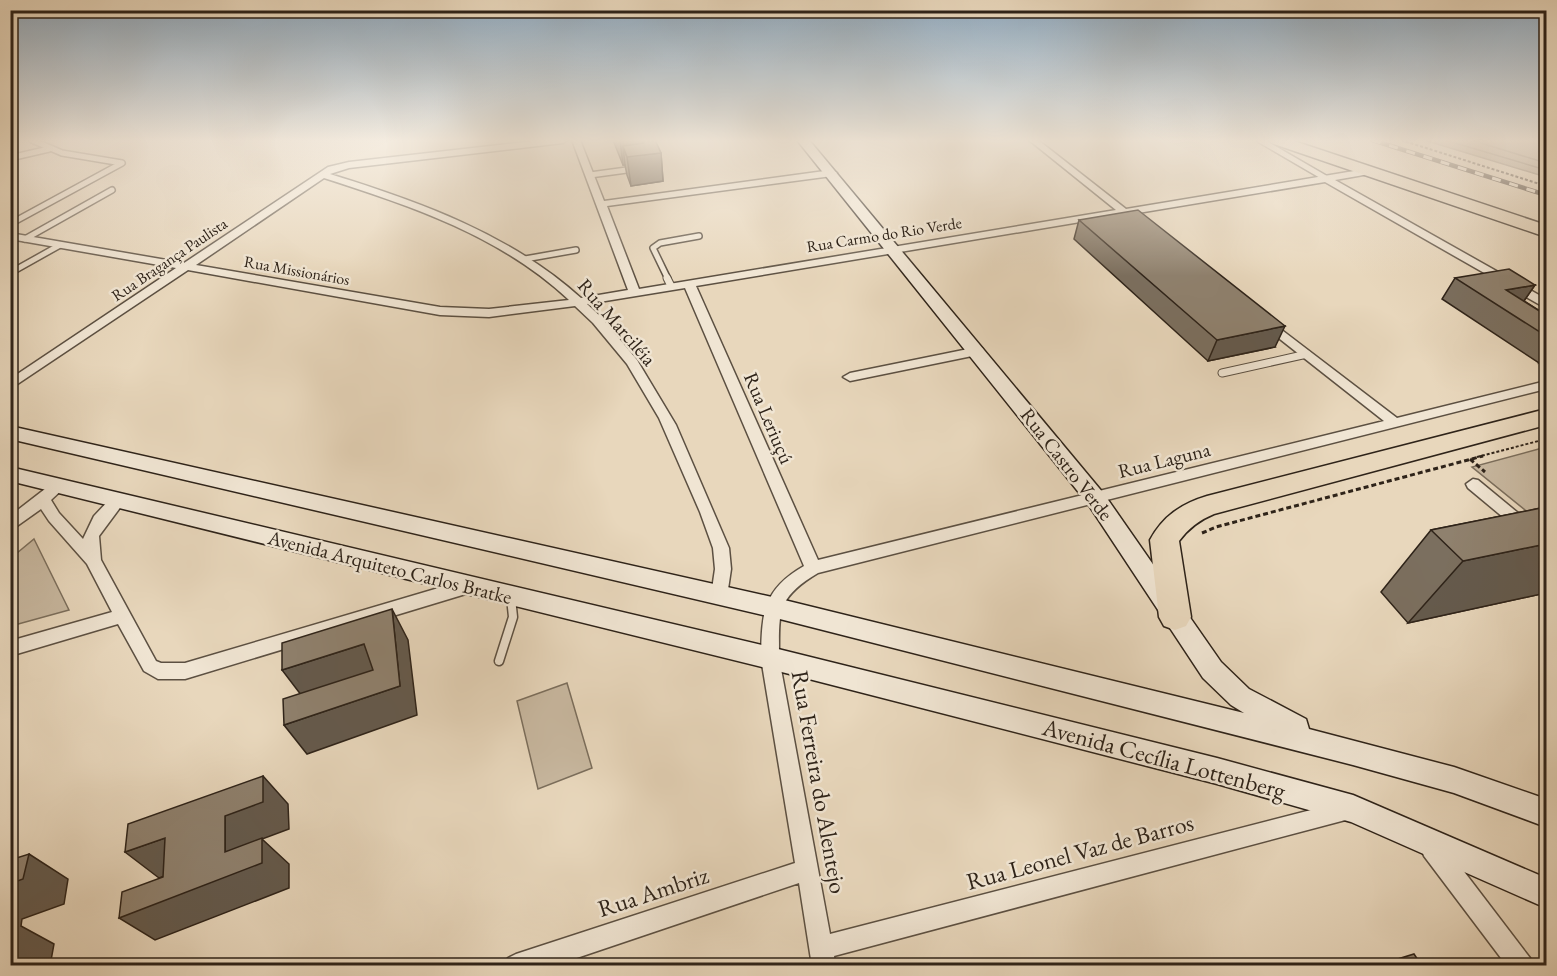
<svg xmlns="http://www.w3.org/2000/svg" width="1557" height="976" font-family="'EB Garamond',serif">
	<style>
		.green { fill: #c8b8a0; stroke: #7b6e5c; stroke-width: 1.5 }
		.water { fill: #a99a85; stroke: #786a5a; stroke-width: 1.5 }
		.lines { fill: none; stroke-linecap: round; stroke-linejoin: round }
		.shore { stroke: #6c5e4f; stroke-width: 1.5 }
		.lane-far2-casing { stroke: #5c5042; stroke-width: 8 }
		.lane-far1-casing { stroke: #5c5042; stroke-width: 9 }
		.lane-casing { stroke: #5c5042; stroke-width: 11 }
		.street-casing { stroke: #5c5042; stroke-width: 3 }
		.secondary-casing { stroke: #2e2319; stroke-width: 3 }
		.highway-casing { stroke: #2e2319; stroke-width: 3 }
		.path-far1 { stroke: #2e2319; stroke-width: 2; stroke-dasharray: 3 2; stroke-linecap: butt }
		.path { stroke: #2e2319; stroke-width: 3; stroke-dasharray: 5 3; stroke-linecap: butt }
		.lane-far2 { stroke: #f0e5d3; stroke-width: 5 }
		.lane-far1 { stroke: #f0e5d3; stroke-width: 7 }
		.lane { stroke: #f0e5d3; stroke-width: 8 }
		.street { fill: #f0e5d3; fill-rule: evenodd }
		.secondary { fill: #f0e5d3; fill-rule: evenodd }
		.highway { fill: #e8d7bc; fill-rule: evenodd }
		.rail-casing { stroke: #2e2319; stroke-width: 4.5 }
		.rail { stroke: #f0e5d3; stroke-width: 3; stroke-dasharray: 9; stroke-linecap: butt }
		.wall { fill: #7b6f5f; stroke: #2e2319; stroke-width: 1.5 }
		.shaded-wall { fill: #645a4d; stroke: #2e2319; stroke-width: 1.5 }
		.building { fill: #8f816e; stroke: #2e2319; stroke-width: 1.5 }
		.labels { text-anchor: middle; stroke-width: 5; stroke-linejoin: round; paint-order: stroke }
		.far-street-label { font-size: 16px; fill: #2e2319; stroke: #f0e5d3 }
		.street-label { font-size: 20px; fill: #2e2319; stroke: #f0e5d3 }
		.near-street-label { font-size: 24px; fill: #2e2319; stroke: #f0e5d3 }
	</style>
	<rect width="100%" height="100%" fill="#e8d7bc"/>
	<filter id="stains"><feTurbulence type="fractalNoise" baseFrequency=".00333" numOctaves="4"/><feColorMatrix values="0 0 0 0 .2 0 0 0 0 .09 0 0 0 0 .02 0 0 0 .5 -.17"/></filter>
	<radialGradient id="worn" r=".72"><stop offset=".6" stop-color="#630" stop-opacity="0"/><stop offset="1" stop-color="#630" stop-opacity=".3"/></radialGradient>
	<g class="green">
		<path d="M1546 447V527L1472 467Z"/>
		<path d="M34 539 69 610 11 626V558Z"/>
		<path d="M567 683 592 768 538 789 517 701Z"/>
	</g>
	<path class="water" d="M1424 140H1546V177Z"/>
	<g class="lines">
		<g class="shore">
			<path d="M1445 140 1546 170"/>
			<path d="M1471 140 1546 163"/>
		</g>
		<defs>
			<g id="lane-far2">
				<path d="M1260 140 1327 179"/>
				<path d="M10 158 49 149"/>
				<path d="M590 175 634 169"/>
				<path d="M10 224 122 163 62 153 32 140"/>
				<path d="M25 239 112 190"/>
				<path d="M525 259 576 250"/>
				<path d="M10 273 60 245"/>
				<path d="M668 279 653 248 660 243 699 236"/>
			</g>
			<g id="lane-far1">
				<path d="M667 278 671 286"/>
				<path d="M1222 373 1307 354"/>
			</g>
			<path id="lane" d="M499 661 513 617 511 598"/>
			<g id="street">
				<path d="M544 140H567L563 143 349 168 330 174C420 202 510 234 581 298L628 290 572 140H580L604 201 832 170 837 173 832 176 607 206 639 289 1116 210 1029 140H1038L1126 209 1372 168 1377 171 1375 173 1335 180 1546 299V307L1542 306 1325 182 1132 214 1127 217 1122 215 696 286 818 560 1384 421 1262 325 1260 322 1266 318 1397 418 1546 381V389L818 573C776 598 779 612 779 658L830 934 1346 801 1353 804 1356 811 1353 818 834 956 836 966H812L799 883 553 966H504L508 958 516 954 795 863 761 658C762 614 762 590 804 566L685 288 587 304 602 318 637 360 676 425 729 548 731 569 727 596 725 601 719 603 713 601 711 596 715 569 713 548 700 512 659 418 627 364 593 323 575 306 489 317 440 315 188 270 10 389V379L176 268 10 239V233L184 263 328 167 349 162ZM324 178C411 206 501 236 569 300L489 309 440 307 196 265Z"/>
				<path d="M978 347 982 348 984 351 982 354 850 381 843 377 850 373Z"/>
				<path d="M1473 479 1478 480 1546 536V550L1540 548 1468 488 1466 484Z"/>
				<path d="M59 481 66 486 51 500 59 513 83 539 94 516 112 497H122L125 501 99 536 101 560 156 661 161 663H185L469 579 475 581 477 586 475 591 469 593 185 679H158L144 671 118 624 10 656V641L112 612 87 564 49 521 41 509 10 531V516L54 482Z"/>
				<path d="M1432 837 1440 840 1530 958 1534 966H1507L1424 856 1421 848 1424 840Z"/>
			</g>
			<g id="secondary">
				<path d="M797 140H809L1104 494 1221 662 1249 689 1306 719 1309 729 1454 767 1546 799V827L1454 793 1353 765 772 617 10 439V426L772 597 1244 713 1231 705 1203 678 1088 504Z"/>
				<path d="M10 467 770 647 1217 758 1353 795 1546 878V908L1351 822 1217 784 770 669 10 481Z"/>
			</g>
			<g id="highway">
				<path d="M1269 140H1291L1546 225V237L1271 143Z"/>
				<path d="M1546 409V425L1214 514C1199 520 1188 529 1179 541L1191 617 1186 626 1175 630 1164 626 1159 617 1150 540C1163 516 1181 504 1207 496Z"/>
			</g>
		</defs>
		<use href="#lane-far2" class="lane-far2-casing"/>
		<use href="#lane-far1" class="lane-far1-casing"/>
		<use href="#lane" class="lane-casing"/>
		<use href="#street" class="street-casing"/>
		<use href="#secondary" class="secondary-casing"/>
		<use href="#highway" class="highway-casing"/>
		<g class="path-far1">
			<path d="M1401 140 1546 186"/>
			<path d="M1477 457 1546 439"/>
		</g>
		<g class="path">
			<path d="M1470 459 1485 472"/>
			<path d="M1202 533 1216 527 1483 456"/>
		</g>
		<use href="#lane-far2" class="lane-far2"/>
		<use href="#lane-far1" class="lane-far1"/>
		<use href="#lane" class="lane"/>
		<use href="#street" class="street"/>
		<use href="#secondary" class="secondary"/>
		<use href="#highway" class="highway"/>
		<defs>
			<path id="rail" d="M1372 140 1546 195"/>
		</defs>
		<use href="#rail" class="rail-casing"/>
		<use href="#rail" class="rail"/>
	</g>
	<g class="wall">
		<path d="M613 140H656V143L661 153 663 181 631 186 627 175 625 165H623Z"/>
		<path d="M1079 220 1275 347 1208 361 1074 239Z"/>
		<path d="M1455 278 1535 285 1524 301 1546 315V361L1539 363 1442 299Z"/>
		<path d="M1546 507V593L1408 623 1381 592 1431 530Z"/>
	</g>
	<g class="shaded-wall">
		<path d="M620 140H642L643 155 661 153 663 181 631 186 627 157 623 146 625 165H623Z"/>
		<path d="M1535 285 1521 305 1506 290Z"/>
		<path d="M1285 326 1275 347 1208 361 1217 340Z"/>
		<path d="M1546 353V361L1539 363Z"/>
		<path d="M1546 544V593L1408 623 1463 561Z"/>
		<path d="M392 609 408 640 417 715 307 754 284 725 400 686Z"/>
		<path d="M364 644 382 674 305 700 282 670Z"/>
		<path d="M263 776 288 804 289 829 262 839 289 864V888L155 940 119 918 225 852V816Z"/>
		<path d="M165 838 196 864 159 878 125 852Z"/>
		<path d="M29 854 68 879 64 904 22 919 21 926 54 944 50 966H10V884Z"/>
	</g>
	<g class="building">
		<path d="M645 140H655L661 153 627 157 623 146 644 143Z"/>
		<path d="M1138 210 1285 326 1217 340 1079 220Z"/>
		<path d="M1509 269 1535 285 1506 290 1546 315V336L1455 278Z"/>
		<path d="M1546 507V544L1463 561 1431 530Z"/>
		<path d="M392 609 400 686 284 725 283 699 373 670 364 644 282 670V643Z"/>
		<path d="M263 776V802L225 816V852L262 838V863L119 918 122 892 163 877 165 838 125 852 128 824Z"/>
		<path d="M29 854 23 879 10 884V860Z"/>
		<path d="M1414 954 1422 966H1375Z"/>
	</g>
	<linearGradient id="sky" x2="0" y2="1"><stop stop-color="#8faac0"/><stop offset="0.51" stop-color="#f5ede1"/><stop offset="1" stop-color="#f5ede1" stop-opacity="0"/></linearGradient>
	<rect width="1557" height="276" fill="url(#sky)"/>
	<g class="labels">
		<g class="far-street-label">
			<text transform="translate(884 234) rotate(-9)" y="6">Rua Carmo do Rio Verde</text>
			<text transform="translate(169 259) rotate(-34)" y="6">Rua Bragança Paulista</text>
			<text transform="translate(297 270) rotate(10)" y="6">Rua Missionários</text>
		</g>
		<g class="street-label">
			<text transform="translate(617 322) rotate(49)" y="7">Rua Marciléia</text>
			<text transform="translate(769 418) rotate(67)" y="7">Rua Leriuçú</text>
			<text transform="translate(1164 460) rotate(-14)" y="7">Rua Laguna</text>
			<text transform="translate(1067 464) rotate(52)" y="7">Rua Castro Verde</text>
			<text transform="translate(390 567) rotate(14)" y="7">Avenida Arquiteto Carlos Bratke</text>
		</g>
		<g class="near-street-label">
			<text transform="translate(1164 759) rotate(15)" y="8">Avenida Cecília Lottenberg</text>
			<text transform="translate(819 782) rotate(80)" y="8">Rua Ferreira do Alentejo</text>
			<text transform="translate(1080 852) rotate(-15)" y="8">Rua Leonel Vaz de Barros</text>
			<text transform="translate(653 892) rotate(-18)" y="8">Rua Ambriz</text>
		</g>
	</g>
	<rect width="1557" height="976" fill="none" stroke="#e8d7bc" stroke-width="36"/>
	<rect x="12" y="12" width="1533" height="952" fill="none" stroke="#2e2319" stroke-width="3"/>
	<rect x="18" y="18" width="1521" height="940" fill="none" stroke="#2e2319" stroke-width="1.5"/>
	<rect width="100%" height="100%" filter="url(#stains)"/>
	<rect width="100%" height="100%" fill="url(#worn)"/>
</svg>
